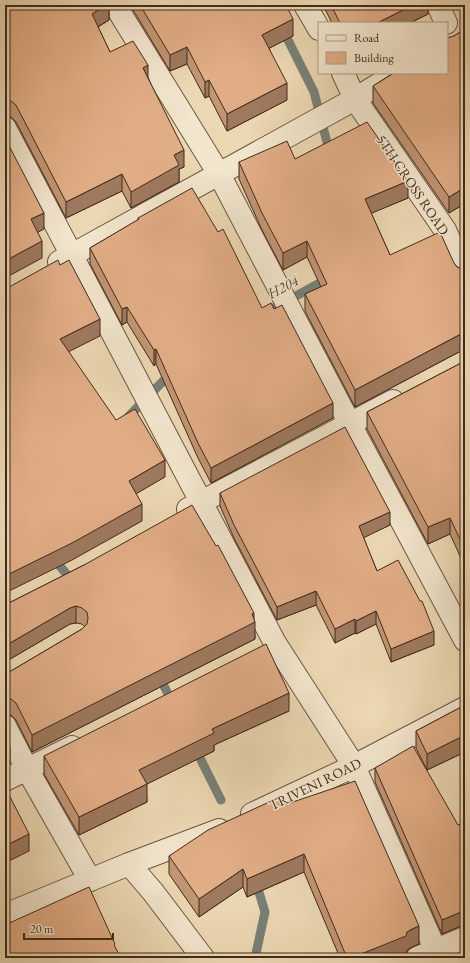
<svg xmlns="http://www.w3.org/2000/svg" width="470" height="963" font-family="'EB Garamond',serif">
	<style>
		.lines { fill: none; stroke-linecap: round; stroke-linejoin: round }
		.stream { stroke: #778077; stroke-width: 9 }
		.minor-casing { stroke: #6b5642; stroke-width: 24 }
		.minor { stroke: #f2e5cd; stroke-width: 22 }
		.wall { fill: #c29573; stroke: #402b1c }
		.shaded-wall { fill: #9e795e; stroke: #402b1c }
		.building { fill: #e1ad86; stroke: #402b1c }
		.labels { text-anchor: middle; stroke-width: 3; stroke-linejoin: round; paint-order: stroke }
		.street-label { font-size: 14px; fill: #402b1c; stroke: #f2e5cd }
		.water-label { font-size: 15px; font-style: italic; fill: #574e42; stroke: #f2e5cd }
	</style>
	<rect width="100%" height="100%" fill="#ebd7b2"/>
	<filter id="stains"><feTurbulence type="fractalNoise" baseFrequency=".005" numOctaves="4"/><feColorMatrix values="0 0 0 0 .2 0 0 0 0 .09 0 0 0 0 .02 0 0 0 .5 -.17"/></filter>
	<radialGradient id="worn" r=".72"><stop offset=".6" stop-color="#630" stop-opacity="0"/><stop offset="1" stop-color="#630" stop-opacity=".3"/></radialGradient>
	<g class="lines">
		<g class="stream">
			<path d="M282 28 314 92 330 154"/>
			<path d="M263 314 329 278"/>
			<path d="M128 417 172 372"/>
			<path d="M53 557 54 559 74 583"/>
			<path d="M156 676 162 682 173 704"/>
			<path d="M195 748 221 800"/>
			<path d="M255 879 265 912 255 958"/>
		</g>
		<defs>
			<g id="minor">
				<path d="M115 5 219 174 350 424 465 640"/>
				<path d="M305 5 319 29"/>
				<path d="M438 5 446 23"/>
				<path d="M343 73 355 99 445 230 465 274"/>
				<path d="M5 128 275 643 354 766 439 958"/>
				<path d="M59 262 355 99 397 73"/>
				<path d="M188 509 393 401"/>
				<path d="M5 726 27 769 90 880"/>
				<path d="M5 780 72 747"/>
				<path d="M252 814 354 766 465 708"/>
				<path d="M129 864 153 892 203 958"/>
				<path d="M5 915 129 864 219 830"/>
				<path d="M417 958 465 938"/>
			</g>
		</defs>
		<use href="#minor" class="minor-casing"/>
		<use href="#minor" class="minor"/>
	</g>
	<g class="wall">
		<path d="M109 5V20L98 27 110 52 148 77 184 167 179 169V182L131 208 122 191 66 218 16 122 11 117 5 116V8Z"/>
		<path d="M130 5H286L293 36 269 48 287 100 227 131 209 96 205 98 187 64 170 71Z"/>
		<path d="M323 5H428V14L410 23H332Z"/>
		<path d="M465 29V206L459 207 449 213 373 103V86L448 38 454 36Z"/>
		<path d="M295 159 408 198 371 213 390 255 454 263 457 267 464 270 459 352 355 407 305 311V294L321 287 307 257 283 270 262 230 239 179V162Z"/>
		<path d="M465 216V244L461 235V218Z"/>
		<path d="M138 218 262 308 333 418 211 483 198 458 156 364 154 366 127 322 122 325 90 264V248L138 220Z"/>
		<path d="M465 361V567L450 534 428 544 367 429V412Z"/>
		<path d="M220 493 390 525 363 537 377 571 434 645 391 662 376 624 356 634 355 633 335 643 316 605 277 620 234 538 220 506Z"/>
		<path d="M84 565 254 619 255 639 32 752 16 720 11 715 5 714V673L11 671 82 629 85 627 82 624 76 623 70 624 5 662V603L11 602Z"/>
		<path d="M465 705V752L427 770 416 748V731Z"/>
		<path d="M289 711 214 745V751L146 784 147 802 79 835 44 774V756Z"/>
		<path d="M375 768 458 825 465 826V926H461L442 934 375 782Z"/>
		<path d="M281 806 419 944 412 947 407 950 406 953 395 958H340L304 872 247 897 243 887 199 917 169 874V856Z"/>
	</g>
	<g class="shaded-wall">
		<path d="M106 5H109V20L92 30V14Z"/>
		<path d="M413 5H428V14L410 23H377Z"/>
		<path d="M293 19V36L262 52V35Z"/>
		<path d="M187 47V64L170 71V55Z"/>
		<path d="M148 65V82L143 68Z"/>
		<path d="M209 80V96L205 98V82Z"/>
		<path d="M287 83V100L227 131V114Z"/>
		<path d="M184 150V167L179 169V182L131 208V192L174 155Z"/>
		<path d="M122 174V191L66 218V202Z"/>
		<path d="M408 181V198L365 216V199Z"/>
		<path d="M464 189V206L459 207 449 213V197L459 191Z"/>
		<path d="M44 213V229L31 236V219Z"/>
		<path d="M42 241V258L5 278V261Z"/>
		<path d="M307 241V257L283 270V253Z"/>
		<path d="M127 307V322L122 325V309Z"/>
		<path d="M100 319V336L60 356V339Z"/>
		<path d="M465 334V351L459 352 355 407V390L459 335Z"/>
		<path d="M156 349V364L154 366V350Z"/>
		<path d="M333 403V418L211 483V468Z"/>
		<path d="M165 460V477L129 498V481Z"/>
		<path d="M142 504V521L72 560 5 593V576Z"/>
		<path d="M390 512V525L359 540V526Z"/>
		<path d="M450 518V534L428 544V527Z"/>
		<path d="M316 591V605L277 620V607Z"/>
		<path d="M76 606V623L70 624 5 662V646L70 608Z"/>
		<path d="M376 611V624L356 634V621Z"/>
		<path d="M254 613V623L255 622V639L32 752V735Z"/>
		<path d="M355 619V633L335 643V629Z"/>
		<path d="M434 631V645L391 662V649Z"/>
		<path d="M289 693V711L214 745V751L139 788V770L212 729Z"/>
		<rect x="5" y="697" width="1" height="17"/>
		<path d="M465 735V752L427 770V754Z"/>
		<path d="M10 747V763L5 766V749Z"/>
		<path d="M147 784V802L79 835V817Z"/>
		<path d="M29 834V851L5 863V846Z"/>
		<path d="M304 854V872L247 897V879Z"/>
		<path d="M243 869V887L199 917V899Z"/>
		<path d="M461 912V926L442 934V920Z"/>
		<path d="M419 926V944L412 947 407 950 406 953 395 958H351Z"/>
	</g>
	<g class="building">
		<path d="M10 5H106L92 14 110 52 133 41 148 65 143 68 184 150 174 155 179 165 131 192 122 174 66 202 16 105 11 101 5 99V8Z"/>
		<path d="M140 5H286L293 19 262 35 287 83 227 114 209 80 205 82 187 47 170 55Z"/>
		<path d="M331 5H413L377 23H340Z"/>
		<path d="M465 29V189L459 191 449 197 373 86 394 73H447V38L454 36Z"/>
		<path d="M367 122 408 181 365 199 390 255 440 232 454 263 457 267 465 270V334L459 335 355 390 305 294 327 284 307 241 283 253 262 213 239 162 287 141 295 159Z"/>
		<path d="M5 138 44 213 31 219 42 241 5 261Z"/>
		<path d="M192 188 218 232 223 229 262 308 271 303 274 309 282 305 333 403 211 468 198 443 156 349 154 350 127 307 122 309 90 248 139 219 138 218Z"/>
		<path d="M465 216V227L461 218Z"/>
		<path d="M58 260 60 265 69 260 100 319 60 339 116 420 135 409 165 460 129 481 142 504 72 543 5 576V288L11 286Z"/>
		<path d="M465 361V550L450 518 428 527 367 412Z"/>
		<path d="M345 427 390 512 359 526 377 571 398 560 420 601H422L434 631 391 649 376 611 356 621 355 619 335 629 316 591 277 607 234 525 220 493Z"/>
		<path d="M192 505 216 546 218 545 254 613 252 614 255 622 32 735 16 703 11 699 5 697V673L11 671 82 629 87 624 88 618 87 612 82 608 76 606 70 608 5 646V603L11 602 84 565Z"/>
		<path d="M266 644 289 693 212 729 214 733 139 770 147 784 79 817 44 756Z"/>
		<path d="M465 705V735L427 754 416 731Z"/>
		<path d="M5 737 10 747 5 749Z"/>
		<path d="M413 746 458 825 463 823 465 826V911L461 912 442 920 375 768Z"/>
		<path d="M355 781 419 926 412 929 407 932 406 936 351 958H347L304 854 247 879 243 869 199 899 169 856 208 830 278 798 281 806Z"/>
		<path d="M5 787 29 834 5 846Z"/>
		<path d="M89 887 115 944 114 945 121 958H5V925Z"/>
	</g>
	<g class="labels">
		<g class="street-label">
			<text transform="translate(413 185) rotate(56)" y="5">5TH CROSS ROAD</text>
			<text transform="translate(315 784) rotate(-26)" y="5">TRIVENI ROAD</text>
		</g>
		<g class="water-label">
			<text transform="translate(283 287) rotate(-29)" y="5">H204</text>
		</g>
	</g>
	<rect width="470" height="963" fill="none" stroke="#ebd7b2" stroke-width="20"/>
	<rect x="6" y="6" width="458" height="951" fill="none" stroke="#402b1c" stroke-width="2"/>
	<rect x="10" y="10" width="450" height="943" fill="none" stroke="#402b1c"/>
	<rect x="318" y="22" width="130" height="52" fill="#f2e5cd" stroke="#ab9b86"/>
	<rect x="326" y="35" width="20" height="6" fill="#f2e5cd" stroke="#ab9b86"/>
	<text x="354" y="42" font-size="12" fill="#402b1c">Road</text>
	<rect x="326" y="52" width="20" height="12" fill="#e1ad86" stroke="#ab9b86"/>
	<text x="354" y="62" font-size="12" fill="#402b1c">Building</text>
	<path d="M24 933v6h89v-6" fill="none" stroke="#402b1c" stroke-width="2"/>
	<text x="30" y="933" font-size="12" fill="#402b1c" stroke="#f2e5cd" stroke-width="3" paint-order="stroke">20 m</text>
	<rect width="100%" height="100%" filter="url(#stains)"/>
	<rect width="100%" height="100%" fill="url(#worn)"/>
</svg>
